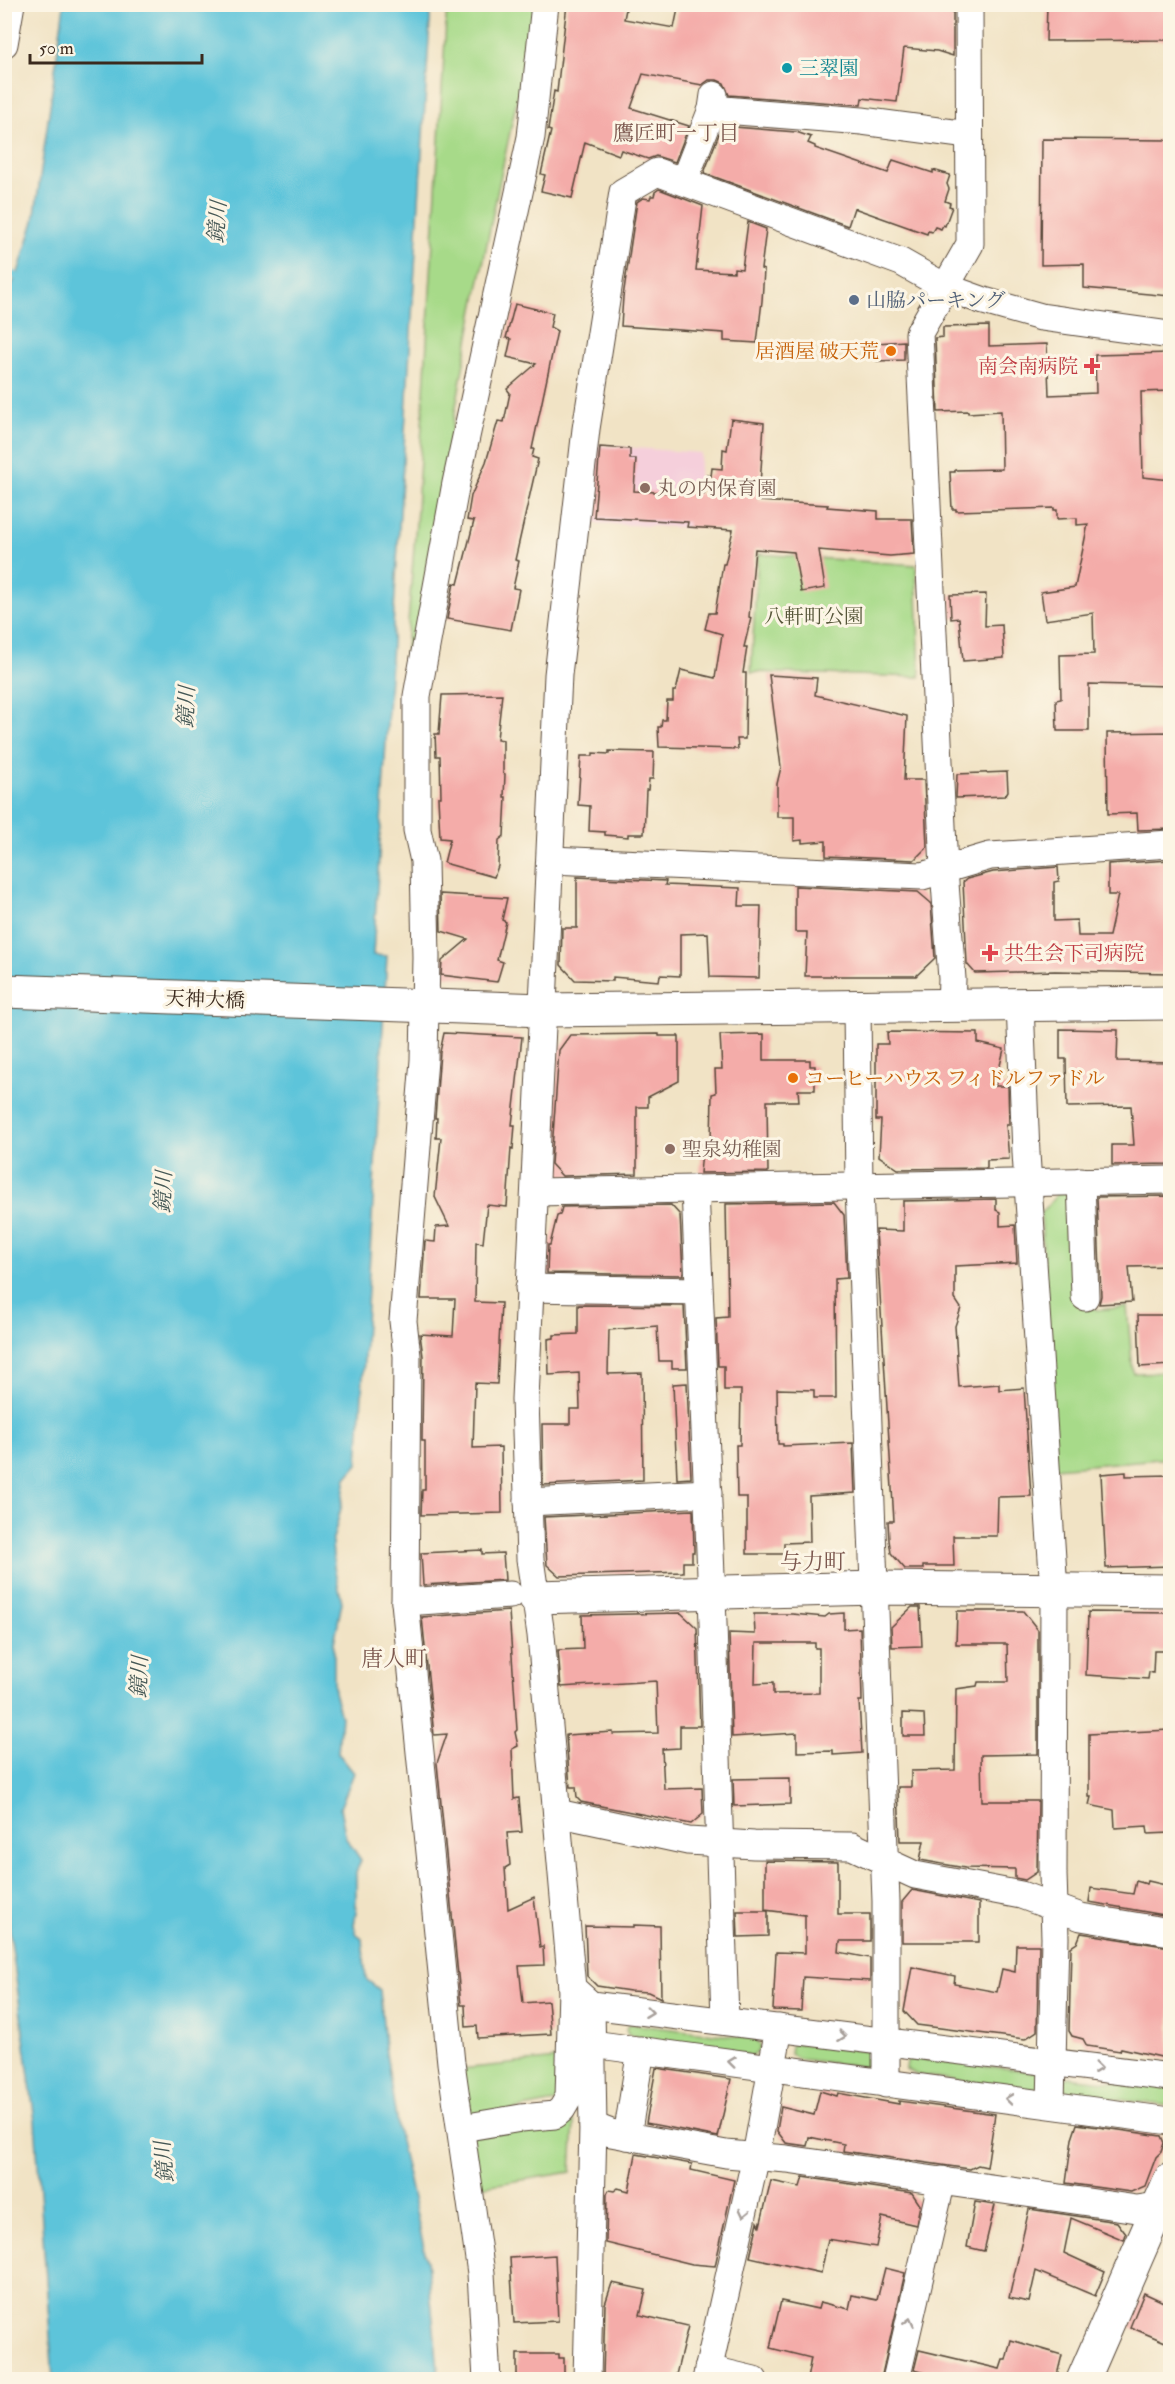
<svg xmlns="http://www.w3.org/2000/svg" width="1175" height="2384" font-family="'IM FELL Double Pica','Noto Serif JP',serif">
	<style>
		.built { fill: #f5cfdb }
		.green { fill: #a7da89; stroke: #718254; stroke-width: 1.5 }
		.water { fill: #5dc4da; stroke: #4c777c; stroke-width: 1.5 }
		.lines { fill: none; stroke-linecap: round; stroke-linejoin: round }
		.stream { stroke: #5dc4da; stroke-width: 7 }
		.building { fill: #f4aca9; fill-rule: evenodd }
		.street-casing { stroke: #564637; stroke-width: 29 }
		.secondary-casing { stroke: #564637; stroke-width: 35 }
		.street { stroke: #fff; stroke-width: 27 }
		.secondary { stroke: #fff; stroke-width: 33 }
		.oneway { stroke: #a79f9a }
		.culture-dot { fill: #0f9aa8; stroke: #fcf5e5; stroke-width: 2 }
		.service-dot { fill: #5c6f8a; stroke: #fcf5e5; stroke-width: 2 }
		.food-dot { fill: #e8710a; stroke: #fcf5e5; stroke-width: 2 }
		.health-dot { fill: #e0444e; stroke: #fcf5e5; stroke-width: 2 }
		.education-dot { fill: #8d6e63; stroke: #fcf5e5; stroke-width: 2 }
		.labels { text-anchor: middle; stroke-width: 6; stroke-linejoin: round; paint-order: stroke }
		.culture-label { font-size: 20px; fill: #0d838f; stroke: #fcf5e5; text-anchor: start }
		.service-label { font-size: 20px; fill: #4e5e75; stroke: #fcf5e5; text-anchor: start }
		.food-label { font-size: 20px; fill: #c56008; stroke: #fcf5e5; text-anchor: end }
		.health-label { font-size: 20px; fill: #be3a42; stroke: #fcf5e5; text-anchor: end }
		.education-label { font-size: 20px; fill: #785e54; stroke: #fcf5e5; text-anchor: start }
		.park-label { font-size: 20px; fill: #565639; stroke: #fcf5e5 }
		.street-label { font-size: 20px; fill: #3b2a1e; stroke: #fcf5e5 }
		.neighbourhood-label { font-size: 21px; fill: #7c584f; stroke: #fcf5e5 }
		.water-label { font-size: 21px; font-style: italic; fill: #455856; stroke: #fcf5e5 }
		.quarter-label { font-size: 22px; fill: #7c584f; stroke: #fcf5e5 }
	</style>
	<rect width="100%" height="100%" fill="#fcf5e5"/>
	<filter id="ink" filterUnits="userSpaceOnUse"><feTurbulence type="fractalNoise" baseFrequency=".0167" numOctaves="2"/><feDisplacementMap in="SourceGraphic" scale="12" xChannelSelector="R" yChannelSelector="G"/><feConvolveMatrix kernelMatrix="1 2 1 2 8 2 1 2 1" color-interpolation-filters="sRGB"/></filter>
	<filter id="wash" filterUnits="userSpaceOnUse"><feTurbulence type="fractalNoise" baseFrequency=".008" numOctaves="4" result="noise"/><feDisplacementMap in="SourceGraphic" scale="24" xChannelSelector="R" yChannelSelector="G"/><feGaussianBlur stdDeviation="1.35" result="paint"/><feColorMatrix in="noise" values="0 0 0 0 0 0 0 0 0 0 0 0 0 0 0 0 0 1.4 0 .05"/><feComposite in="paint" operator="in"/></filter>
	<g filter="url(#wash)">
		<rect width="100%" height="100%" fill="#f1e3c5"/>
		<path class="built" d="M596 445 701 453 694 528 588 523Z"/>
		<g class="green">
			<path d="M447 5H535L536 14C486 233 445 454 411 675L404 673 417 510Z"/>
			<path d="M758 554 916 565 920 677 751 672Z"/>
			<path d="M1074 1191 1076 1297 1097 1310 1127 1307 1133 1373 1170 1372V1458L1055 1468 1041 1214 1059 1192Z"/>
			<path d="M629 2024 756 2039 760 2046 758 2052 751 2056 628 2035 626 2029Z"/>
			<path d="M793 2043 875 2052 874 2066 866 2067 799 2059 790 2054 791 2045Z"/>
			<path d="M911 2058 1039 2072 1041 2086 1033 2090 917 2075 906 2069 907 2061Z"/>
			<path d="M557 2059 561 2097 555 2102 470 2118 462 2069Z"/>
			<path d="M1068 2077 1170 2088V2106L1074 2094 1063 2088 1064 2080Z"/>
			<path d="M574 2122 571 2172 479 2187 471 2134Z"/>
		</g>
		<path class="water" d="M64 5H431L373 955 387 956 358 1464 346 1478 341 1508 332 1543 334 1567 342 1602 334 1643V1692L341 1716 338 1753 354 1773 340 1808 346 1838 361 1860 356 1872V1913L354 1925 357 1935 362 1939 366 1979 380 1990 385 2047 398 2132 427 2261 439 2379H53L35 2121 4 1888V950L7 921 4 831V296L17 276 34 221Z"/>
		<g class="lines">
			<path class="stream" d="M4 270 23 280"/>
		</g>
		<g id="blocks">
			<g class="building">
				<path d="M567 4H627L624 19 674 28 679 4H953V56L937 51 904 48 897 102 862 98 861 105 729 95 724 83 717 80H709L702 85 643 74 631 108 689 126 675 162 656 156 648 159 621 150 619 155 585 142 572 198 541 191 545 175 541 174 551 131 548 130 554 91 557 92Z"/>
				<path d="M1047 4H1170V40L1046 41Z"/>
				<path d="M722 126 796 132 811 137 808 143 815 146V148L888 173 893 160 933 173V170L950 175 947 184 949 189 945 201 950 203 949 206 952 207 945 226 943 225 941 229 935 227 932 232 928 231 927 234 854 208 848 226 704 173Z"/>
				<path d="M1042 139 1170 140V296L1084 288V264L1041 265Z"/>
				<path d="M659 189 703 206 696 270 734 272V268L742 269 748 222 766 229 761 269 764 270 762 301 757 343 724 341V333L621 326 623 297 637 202 643 198 650 199 651 196H654L655 192Z"/>
				<path d="M515 304 553 313 550 327 557 331 532 449H534L532 457 538 459 515 560 519 561 513 588 519 589 511 630 447 619 454 583 458 584 474 521 467 520 471 496 486 462 498 421 504 422 510 393 507 389 536 364 507 357 511 339 506 338Z"/>
				<path d="M989 326V346L1047 344 1049 395 1096 393 1095 355 1170 353V391L1141 392 1143 477 1170 480V686L1089 684V731H1057L1056 700 1061 699 1060 655 1094 654 1093 613 1045 620 1041 592 1075 587 1088 524 1077 525V518L1057 519V510H1054V508L956 511V509H952L950 472H955V470L1002 469 1001 411 968 413V411L938 412 935 338 943 337V327Z"/>
				<path d="M904 341V360L877 361V343Z"/>
				<path d="M731 419 764 423 759 501 828 505 827 507 878 511V519H912L914 554 890 556 819 550 825 588 801 592 794 552 755 549 749 617 751 618 744 647H747L743 673H746L745 739H737L738 749 659 747 658 727H661L662 720H666L667 701H673V691H676L681 670 715 678 722 634 705 629 709 613H715L723 564H725L733 530 687 527 688 522 594 517 600 447 630 449V459H636L634 491 704 494 707 475 711 476 712 468 722 469 723 449 727 450Z"/>
				<path d="M986 594 985 626 1002 625 1004 658 963 661 959 618 951 619 950 595Z"/>
				<path d="M769 675 817 678 815 695 907 716 904 780H924L927 847 914 860 826 856V841L802 843V840L794 841V817H777V784L781 767Z"/>
				<path d="M502 694 497 739 503 740V773L505 774 504 797H506L504 836 499 840 498 866 494 877 444 863 450 839 440 838 438 797H441L440 756H436L435 734H439L442 695Z"/>
				<path d="M1170 732V829L1138 830 1137 813 1108 814 1107 733Z"/>
				<path d="M609 751 654 752 653 779H649L648 790H646L644 834H628V837L605 835V832L589 831 590 806 578 805 581 756H593V753L609 754Z"/>
				<path d="M1007 772 1008 791 1005 796 956 798 957 774Z"/>
				<path d="M1170 860V973L1055 971 975 973 967 964 963 882 967 879 993 872 1058 867 1059 881 1054 882V921L1077 920 1078 936H1109L1118 895H1108V864Z"/>
				<path d="M577 877 666 881 665 885 740 888 739 906H761L759 978 710 977 708 933 680 934V976L660 975 659 981 613 977V981L575 980 561 965 562 928H577Z"/>
				<path d="M795 886 918 892 931 903 935 958 916 976H805L807 932H795Z"/>
				<path d="M440 894 507 898 502 920 506 922 497 960 503 962 497 982 441 975 442 961 468 939 441 931Z"/>
				<path d="M1060 1029 1118 1030 1117 1061 1170 1062V1164L1112 1165V1145H1134L1131 1106 1067 1107 1066 1059H1060Z"/>
				<path d="M887 1032 978 1033V1043L1004 1049 995 1086H1008L1009 1125H1006L1009 1159 987 1160V1168L898 1169 879 1156 881 1120H876V1044H888Z"/>
				<path d="M444 1033 522 1037 512 1125H515L513 1149 511 1148 507 1207 487 1205 483 1243 476 1242 475 1302 501 1303 497 1384 475 1383 473 1448 501 1447 502 1513 421 1515 422 1490H425V1441H422L423 1356 420 1334 453 1336 455 1299H421L425 1241 435 1242 436 1227 449 1226 435 1197 441 1138H436L437 1118H435L440 1052Z"/>
				<path d="M659 1034V1036H679V1081L648 1097V1107H637V1174L562 1176 551 1164 559 1050 570 1035Z"/>
				<path d="M764 1034V1060H810V1066H815V1090H798L799 1101H767L768 1172 700 1173 703 1141H711L712 1094 716 1093 715 1069H722L720 1035Z"/>
				<path d="M1170 1196V1266L1129 1267 1132 1302 1099 1304 1101 1296 1097 1197Z"/>
				<path d="M996 1199V1210L1000 1212V1226L1015 1225 1017 1263 955 1266V1299L961 1308 955 1326 959 1387 999 1384V1390L1024 1388 1031 1496 998 1497 997 1536H953L954 1566H923V1569H905L891 1553 889 1540 888 1521H894L876 1230 903 1231V1201Z"/>
				<path d="M834 1202 844 1215 847 1278 835 1279 836 1398H814V1390L777 1389 778 1444H783V1446L853 1443 855 1493 809 1496 810 1542 784 1543V1554H747V1497H737L736 1445H740L741 1390H724V1366H718L716 1318 728 1317 726 1204Z"/>
				<path d="M671 1205 680 1215 683 1275 547 1273 548 1245H550L557 1216 560 1215 562 1207Z"/>
				<path d="M578 1305 684 1306 687 1368H672V1361H659L657 1326 609 1330 608 1374 642 1373 643 1480 543 1485 542 1424H570V1409H580L579 1373 549 1375 548 1339 554 1338V1335L578 1334Z"/>
				<path d="M1138 1315H1166V1320H1170V1365L1140 1367Z"/>
				<path d="M687 1383 691 1478 677 1479 673 1384Z"/>
				<path d="M1126 1472V1476L1170 1475V1566L1106 1568 1101 1474Z"/>
				<path d="M693 1510 694 1552H692V1562H683V1572L559 1576 547 1565 544 1517Z"/>
				<path d="M482 1550V1554L503 1553 505 1580 423 1585 421 1553Z"/>
				<path d="M912 1607H920L922 1646 892 1647 891 1627Z"/>
				<path d="M509 1611 516 1715 517 1730 515 1732 518 1746 512 1749 514 1799 519 1798 522 1832 507 1833 510 1865 505 1868 508 1909 534 1897 540 1947 543 1946 544 1965 519 1966 523 2003 548 2001 551 2034 478 2038 477 2026 466 2027 465 2005H461L437 1763 447 1734 434 1735 422 1617Z"/>
				<path d="M957 1611H1023L1038 1630V1754L981 1755 982 1801H1038L1037 1872 1025 1880 1015 1878V1869L965 1868 920 1860 924 1841H900L898 1787H911V1771L955 1770 956 1689 977 1686 978 1682H1008L1007 1644H956Z"/>
				<path d="M1088 1612 1170 1613V1651H1154L1153 1673 1149 1672 1148 1679 1086 1675Z"/>
				<path d="M681 1613 697 1628 700 1726H680V1748L662 1749 664 1789 702 1788 703 1814 691 1824 581 1802 577 1798 576 1787H570L566 1735 613 1732V1734L658 1733 656 1681 561 1687 558 1650 583 1649 582 1615Z"/>
				<path d="M844 1613V1629L860 1628 862 1701H859L862 1753 833 1755V1751L797 1752V1733L732 1737 729 1633 755 1634 754 1614H792L825 1617 829 1614ZM756 1643H815V1648H819V1693L773 1694V1683L755 1684Z"/>
				<path d="M903 1713 924 1714 925 1736H903Z"/>
				<path d="M1170 1730V1833L1148 1834 1147 1826 1115 1828 1114 1810 1089 1805 1091 1797H1089V1734Z"/>
				<path d="M790 1778V1804L734 1806 733 1779Z"/>
				<path d="M765 1861 838 1862V1914H870V1941H840L839 1952 870 1958V1981L803 1977 801 2011 773 2010 776 1952 805 1953V1915L765 1910Z"/>
				<path d="M1136 1881 1147 1884 1148 1881 1170 1886V1916L1089 1902 1091 1888 1133 1894Z"/>
				<path d="M912 1890 979 1903V1942H902V1902Z"/>
				<path d="M737 1911H768V1936L738 1937Z"/>
				<path d="M633 1925 660 1926 661 1998 648 1992 630 1991 597 1986 587 1976 585 1926 633 1927Z"/>
				<path d="M1081 1933 1170 1947V2059L1121 2048 1120 2051 1087 2046 1083 2039 1072 2036 1069 2031 1071 1947 1077 1943Z"/>
				<path d="M1016 1945H1039L1037 2031 1025 2039 917 2025 904 2011 912 1967 955 1976 954 1984 997 1992 1002 1969 1015 1972Z"/>
				<path d="M656 2068 731 2079 718 2137 646 2123Z"/>
				<path d="M820 2091 837 2096 838 2093 899 2104V2101L995 2114 987 2167 978 2165 970 2169 843 2151 844 2144 809 2137 807 2146 786 2143 777 2131 781 2107 814 2115Z"/>
				<path d="M1077 2124 1161 2136 1164 2143 1161 2152 1156 2157 1145 2186 1131 2192 1066 2183 1072 2139Z"/>
				<path d="M636 2154 692 2164 691 2170 734 2180 715 2266 692 2264 606 2243 607 2194 609 2190 614 2191 618 2188 629 2191Z"/>
				<path d="M803 2177 912 2193 920 2205 916 2225 882 2217 876 2247 828 2239 821 2273 750 2257 758 2222 760 2226 771 2181 800 2187Z"/>
				<path d="M975 2202 995 2205 984 2251 967 2247Z"/>
				<path d="M1029 2209 1117 2222 1126 2234 1124 2240 1071 2218 1064 2253 1105 2272 1095 2296 1036 2271 1029 2302 1009 2298Z"/>
				<path d="M555 2255 558 2321 514 2323 510 2258Z"/>
				<path d="M885 2268 905 2273 881 2379H807L811 2358 770 2348 781 2301 818 2309 820 2302 849 2309 852 2295 877 2300Z"/>
				<path d="M612 2283 646 2290 640 2315 688 2326 675 2379H618L603 2376 605 2304Z"/>
				<path d="M1144 2293 1170 2305V2344L1130 2327Z"/>
				<path d="M1011 2340 1062 2355 1056 2379H937L938 2376 914 2370 919 2350 1000 2369 1003 2360H1006Z"/>
				<path d="M517 2354H559V2358H564V2379H517Z"/>
			</g>
		</g>
	</g>
	<g filter="url(#ink)">
		<use href="#blocks" fill-opacity="0" stroke="#564637" stroke-width="1.5"/>
		<g class="lines">
			<defs>
				<g id="street">
					<path d="M4 44 11 4"/>
					<path d="M712 109 862 121 968 135"/>
					<path d="M684 181 712 109 714 95"/>
					<path d="M551 860 922 876 990 856 1170 844"/>
					<path d="M1020 1004 1026 1153 1054 1590 1053 1874 1055 1938 1051 2104"/>
					<path d="M951 1006 952 979 944 869 919 333 970 244 969 4"/>
					<path d="M857 1007 859 1187 886 1901V2084"/>
					<path d="M1081 1181 1085 1297"/>
					<path d="M695 1189 713 1623 725 2021"/>
					<path d="M536 1192 1170 1180"/>
					<path d="M529 1288 699 1291"/>
					<path d="M528 1502 708 1493"/>
					<path d="M405 1602 510 1595"/>
					<path d="M557 1813 688 1841 754 1845 852 1846 915 1875 1021 1895 1081 1917 1170 1932"/>
					<path d="M591 2005 1170 2077"/>
					<path d="M592 2044 1170 2121"/>
					<path d="M593 2126 611 2133 726 2154 787 2159 1137 2209 1170 2204"/>
					<path d="M462 2128 521 2118 555 2115 562 2109 569 2097 572 1988"/>
					<path d="M627 2136 641 2050"/>
					<path d="M708 2369 754 2380"/>
					<path d="M487 2380 481 2273 451 2063 405 1602 407 1356 403 1321 424 1060 426 957 424 861 417 830V696L456 483 531 137 545 4"/>
					<path d="M587 2380 593 2126 591 2005 572 1988 541 1635 530 1559 525 1399 558 675 586 429 623 192 657 172 901 262 945 287 984 301 1041 317 1170 335"/>
					<path d="M706 2380 756 2156 779 2028"/>
					<path d="M896 2380 942 2180"/>
				</g>
				<g id="secondary">
					<path d="M4 991 543 1010 1170 1003"/>
					<path d="M535 1597 876 1588 1170 1591"/>
					<path d="M1083 2380 1170 2180"/>
				</g>
			</defs>
			<use href="#street" class="street-casing"/>
			<use href="#secondary" class="secondary-casing"/>
			<use href="#street" class="street"/>
			<use href="#secondary" class="secondary"/>
		</g>
		<defs><path id="oneway-chevron" d="M-2-3.5L2.5 0L-2 3.5" fill="none" stroke-width="1.6" stroke-linecap="round" stroke-linejoin="round" transform="scale(1.5)"/></defs>
		<g class="oneway">
			<use href="#oneway-chevron" transform="translate(649 2012) rotate(7)"/>
			<use href="#oneway-chevron" transform="translate(842 2036) rotate(7)"/>
			<use href="#oneway-chevron" transform="translate(732 2062) rotate(-173)"/>
			<use href="#oneway-chevron" transform="translate(1098 2068) rotate(7)"/>
			<use href="#oneway-chevron" transform="translate(1009 2099) rotate(-173)"/>
			<use href="#oneway-chevron" transform="translate(744 2213) rotate(103)"/>
			<use href="#oneway-chevron" transform="translate(909 2322) rotate(-77)"/>
		</g>
	</g>
	<circle class="culture-dot" cx="787" cy="68" r="6"/>
	<circle class="service-dot" cx="854" cy="300" r="6"/>
	<g class="food-dot">
		<circle cx="891" cy="351" r="6"/>
		<circle cx="793" cy="1078" r="6"/>
	</g>
	<g class="health-dot">
		<path d="M1089 357h6v6h6v6h-6v6h-6v-6h-6v-6h6z"/>
		<path d="M987 944h6v6h6v6h-6v6h-6v-6h-6v-6h6z"/>
	</g>
	<g class="education-dot">
		<circle cx="645" cy="488" r="6"/>
		<circle cx="670" cy="1149" r="6"/>
	</g>
	<g class="labels">
		<g class="culture-label">
			<text x="799" y="75">三翠園</text>
		</g>
		<g class="service-label">
			<text x="866" y="307">山脇パーキング</text>
		</g>
		<g class="food-label">
			<text x="879" y="358">居酒屋 破天荒</text>
			<text x="805" y="1085" text-anchor="start">コーヒーハウス フィドルファドル</text>
		</g>
		<g class="health-label">
			<text x="1078" y="373">南会南病院</text>
			<text x="1004" y="960" text-anchor="start">共生会下司病院</text>
		</g>
		<g class="education-label">
			<text x="657" y="495">丸の内保育園</text>
			<text x="682" y="1156">聖泉幼稚園</text>
		</g>
		<g class="park-label">
			<text x="814" y="623">八軒町公園</text>
		</g>
		<g class="street-label">
			<text transform="translate(205 999) rotate(2)" y="7">天神大橋</text>
		</g>
		<g class="neighbourhood-label">
			<text x="676" y="140">鷹匠町一丁目</text>
		</g>
		<g class="water-label">
			<text transform="translate(217 222) rotate(-85)" y="7">鏡川</text>
			<text transform="translate(186 707) rotate(-87)" y="7">鏡川</text>
			<text transform="translate(163 1192) rotate(-87)" y="7">鏡川</text>
			<text transform="translate(139 1677) rotate(-87)" y="7">鏡川</text>
			<text transform="translate(164 2162) rotate(-95)" y="7">鏡川</text>
		</g>
		<g class="quarter-label">
			<text x="813" y="1569">与力町</text>
			<text x="394" y="1666">唐人町</text>
		</g>
	</g>
	<rect width="1175" height="2384" fill="none" stroke="#fcf5e5" stroke-width="24"/>
	<path d="M30 54v9h172v-9" fill="none" stroke="#3b2a1e" stroke-width="3"/>
	<text x="39" y="54" font-size="18" fill="#3b2a1e" stroke="#fcf5e5" stroke-width="4.5" paint-order="stroke">50 m</text>
</svg>
